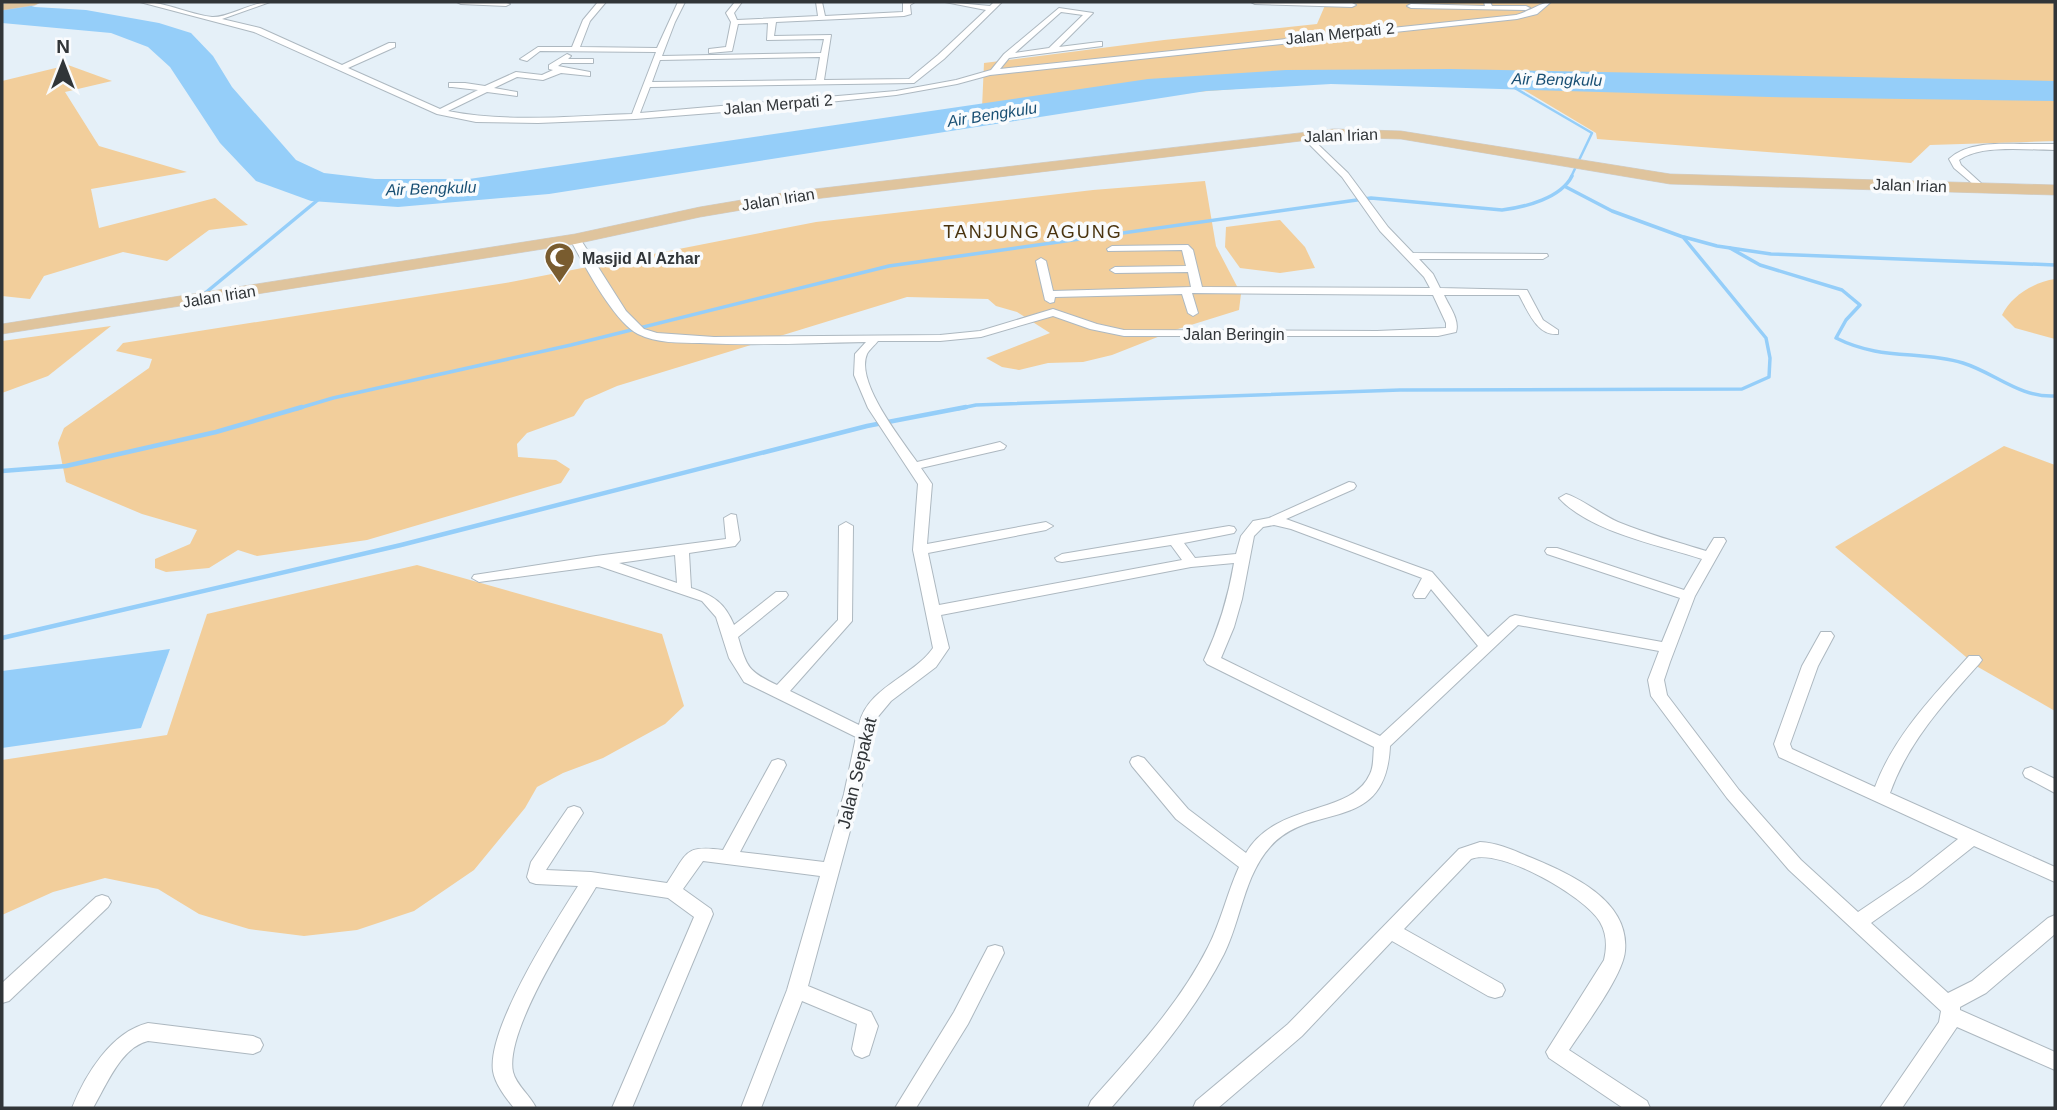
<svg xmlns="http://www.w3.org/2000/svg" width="2057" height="1110" font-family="Helvetica,sans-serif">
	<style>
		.green { fill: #f2ce9b }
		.water { fill: #95cef9 }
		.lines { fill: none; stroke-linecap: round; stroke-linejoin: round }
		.stream-far2 { stroke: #95cef9; stroke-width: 2.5 }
		.stream-far1 { stroke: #95cef9; stroke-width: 3.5 }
		.stream { stroke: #95cef9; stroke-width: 4.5 }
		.street-casing { stroke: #adb8c0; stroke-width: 2 }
		.primary-casing { stroke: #cecfcf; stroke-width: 1 }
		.street { fill: #fff; fill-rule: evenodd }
		.primary { fill: #dfc49d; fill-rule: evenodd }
		.labels { text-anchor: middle; stroke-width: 7; stroke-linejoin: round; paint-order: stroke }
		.far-street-label { font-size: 16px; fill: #313538; stroke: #f9fbfd }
		.far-water-label { font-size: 16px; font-style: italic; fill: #1a5074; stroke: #f9fbfd }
		.far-poi-label { font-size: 16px; font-weight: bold; fill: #313538; stroke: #f9fbfd; text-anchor: start }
		.far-quarter-label { font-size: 18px; letter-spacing: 2px; fill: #4a340f; stroke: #f9fbfd }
		.street-label { font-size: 18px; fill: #313538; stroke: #f9fbfd }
	</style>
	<rect width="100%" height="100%" fill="#e5f0f8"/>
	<g class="green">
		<path d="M1355 2H2055V141L1930 145 1911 163 1597 139 1596 133 1514 84 1464 72 982 108 984 63 1164 40 1317 24 1326 3Z"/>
		<path d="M68 65 112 81 65 92 99 146 187 172 91 189 99 228 215 198 248 225 209 230 167 261 123 252 44 276 30 299 2 296V81Z"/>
		<path d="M1205 181 1216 246 1241 294 1239 310 1178 329 1112 355 1083 362 1048 363 1019 370 1002 367 986 358 1050 333 1017 312 996 306 988 299 907 297 617 386 585 400 574 416 527 433 517 444 518 457 556 460 570 469 561 483 367 540 257 556 238 550 209 568 166 572 155 568V559L190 544 197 530 142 514 66 482 58 443 64 428 149 368 152 359 116 351 123 343 511 282 816 222 1093 190Z"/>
		<path d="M1280 220 1305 247 1315 268 1280 273 1240 268 1225 247 1226 227Z"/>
		<path d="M2055 279V339L2015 328 2002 315C2011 296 2034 282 2055 279Z"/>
		<path d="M111 326 48 376 2 393V341Z"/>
		<path d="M2004 446 2055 465V711L1978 667 1835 547Z"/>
		<path d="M417 565 662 634 684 706 665 724 603 758 563 773 537 787 525 808 474 870 414 911 357 930 304 936 249 929 199 914 158 889 105 878 53 892 2 915V760L167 735 207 614Z"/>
	</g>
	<g class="water">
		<path d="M2 2H17L35 7 86 10 159 23 191 33 213 56 232 87 296 160 324 173 375 179H469L1148 79 1286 70 1450 69 2055 81V101L1769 97 1331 84 1206 91 549 194 398 207 311 201 256 181 220 143 170 67 148 47 111 33 2 23Z"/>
		<path d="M170 649 141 728 2 748V671Z"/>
	</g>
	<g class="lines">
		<path class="stream-far2" d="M1513 87 1592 133 1571 177"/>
		<g class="stream-far1">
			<path d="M1684 237 1717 246 1771 254 2055 265"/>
			<path d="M1730 248 1760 265 1842 290 1860 305 1846 320 1836 338C1882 361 1919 350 1963 363 1995 373 2020 398 2055 396"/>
			<path d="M204 294 319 199"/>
			<path d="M296 409 333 398 571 345 889 266 1371 198 1502 210C1526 207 1561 198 1572 176"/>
			<path d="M957 409 976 405 1400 390 1742 389 1769 377 1770 358 1766 338 1683 237 1612 211 1566 187"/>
		</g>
		<g class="stream">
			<path d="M2 471 66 466 216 432 302 407"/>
			<path d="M2 638 401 545 867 426 966 407"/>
		</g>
		<defs>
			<g id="street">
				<path d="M140 2C165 1 187 14 212 17 228 18 251 2 270 2L222 19 260 28 342 65 389 43H395V47L348 68 440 109 478 90 452 87H449V83H465L485 86 516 72 542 75 553 70 549 69V65L567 54 571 56 568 59H593V63H562L558 66 590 72V76L561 73 543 80 517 77 494 88 517 92V96L487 92 448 111C508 123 571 116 632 114L656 52 540 51 527 61 520 59 538 47H572L583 20 598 2H606L590 21 580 47 657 48 678 2H685L675 22 662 56 821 53 824 39 767 40 768 23 738 24 732 51 709 53V49L726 47 731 22 726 13 735 2H742L734 13 737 20 818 16 816 2H822L825 16 903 12V2H915L910 5 911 14 904 16 776 22 774 36 831 35 824 80 909 79 938 55 986 10 945 2 990 6 994 2H1002L944 59 914 83 650 87 640 113 896 91 956 80 991 70 1004 54 1059 8 1093 13 1059 47 1099 42H1102V46L1009 58 1000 69 1516 15C1528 12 1542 2 1551 2L1537 14 1517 19 990 75 957 84 896 95 762 109 635 119 538 123 476 122 437 114 254 32ZM1061 12 1083 15 1049 48 1015 53ZM820 57 816 80 652 82 660 60Z"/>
				<path d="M457 2H503L510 4 506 6 461 4Z"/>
				<path d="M1251 2 1352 3 1356 5 1352 7 1255 4Z"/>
				<path d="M1484 2H1490L1492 6H1526L1530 8 1526 10 1411 8 1407 6 1411 4 1485 6Z"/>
				<path d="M1305 132 1348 173 1388 227 1413 253 1547 254 1548 256 1543 259H1419L1433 274 1440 288 1527 290 1543 320 1558 330V334C1537 336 1528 311 1519 295H1444C1449 306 1460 320 1456 332L1438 336H1124L1090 329 1053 316 981 337 940 341H878C875 345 869 350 867 354 855 382 901 439 917 462L1000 442 1006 446 1004 449 921 468 932 484 927 544 1046 522 1053 526 1046 530 928 553 939 605 1182 560 1171 545 1062 562 1057 561 1055 558 1062 554 1229 526 1234 527 1236 530 1234 533 1184 543 1195 558 1236 554 1241 536 1253 521 1269 518 1349 482 1354 483 1356 486 1354 489 1286 519 1432 572 1488 637 1510 617 1515 615 1662 642 1680 598 1547 554 1545 551 1547 548H1557L1684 590 1702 559C1659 545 1590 532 1559 498L1566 494C1580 498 1602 515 1618 522 1647 534 1677 542 1706 551L1714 538H1724L1726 541 1695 596 1670 662 1664 680 1667 695 1739 790 1801 860 1858 912 1910 877 1958 839 1779 757 1774 744 1802 666 1821 632H1831L1834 636 1818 666 1790 744 1792 749 1875 787C1894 736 1933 696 1969 656H1979L1982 660 1979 664C1944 703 1908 742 1890 793L2055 867V882L1974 846 1922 887 1871 923 1948 993 1972 981 2048 918 2055 915V934L1986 993 1960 1007V1010L2055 1052V1070L1957 1027 1902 1108H1880L1939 1022 1941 1011 1789 870 1727 798 1651 696 1648 680 1659 651 1518 625 1390 746C1386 836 1311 800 1270 847 1244 876 1241 920 1224 954 1195 1011 1153 1060 1111 1108H1088L1091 1101C1133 1053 1179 1005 1208 947 1221 922 1227 893 1239 867L1176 819 1132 766 1130 762 1132 758 1138 756 1144 758 1188 809 1246 853C1276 801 1352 816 1370 774 1374 766 1373 755 1374 747L1207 664 1204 660C1219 628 1228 598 1234 563L1191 567 941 615 949 648 936 667 891 701 876 719 860 794 808 986 871 1012 878 1026 869 1055 862 1058 855 1055 852 1049 857 1024 802 1001 761 1108H741L787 990 820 876 703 861 683 889 711 909 713 914 632 1108H612L694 917 668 898 596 887C574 924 504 1031 513 1072 516 1085 531 1096 536 1108H514C506 1098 495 1084 493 1071 487 1028 554 924 578 886L536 884 530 882 527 877 531 862 568 808 574 806 580 808 583 813 546 870 591 872 667 883C688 852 684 845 723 850L772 761 778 759 784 761 786 765 740 852 824 862 844 794 856 737 744 682 729 658 716 617 702 601 599 566 479 582 472 578 474 575 596 556 726 539 724 518 731 514 736 515 740 540 735 546 689 553 691 588C713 595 725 603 734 625L776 592H786L788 595 786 598 738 637C747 668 748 671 777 685L838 620 839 526 846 522 853 526 852 621 790 691 859 725C866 688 914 676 933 648L913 550 918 484 868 408 854 375 855 354 866 342C811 343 756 346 700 343 680 343 656 343 638 334 614 322 583 263 570 239L571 237H579L626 311 644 329 657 333 714 337 940 335 980 331 1053 309 1097 324 1124 330 1377 331 1446 328V323L1433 295 1192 293 1198 313 1193 316 1188 313 1182 294 1055 297 1054 302 1050 303 1045 300 1036 261 1041 258 1046 261 1053 291 1191 287 1188 272 1115 273 1110 270 1115 267 1186 266 1182 250 1108 251 1107 249 1112 246 1188 245 1193 250 1202 287 1430 288 1424 277 1380 231 1342 177 1302 137 1301 135ZM1274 525 1291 529 1422 578 1413 595 1415 598H1425L1431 589 1478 646 1380 736 1221 658 1234 627 1242 599 1254 536 1263 527ZM675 555 677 583 619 563Z"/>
				<path d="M2032 144H2055V150C2028 150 1981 144 1959 160L1961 165 1983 185 1985 187 1980 190 1954 168 1949 159C1969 140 2007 144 2032 144Z"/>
				<path d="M2031 767 2055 779V793L2025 777 2023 773 2025 769Z"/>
				<path d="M1480 842C1499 843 1515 851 1532 858 1570 874 1630 900 1625 951 1623 976 1584 1027 1569 1050L1647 1101 1650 1108H1623L1549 1058 1546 1052 1604 960C1607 948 1607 934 1600 922 1585 896 1499 847 1471 859L1404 929 1502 984 1505 990 1502 996 1495 998 1488 996 1392 941 1302 1036 1218 1108H1193L1196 1101 1288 1024 1459 849Z"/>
				<path d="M102 895 108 897 111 902 108 907 9 1001 2 1003V983L96 897Z"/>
				<path d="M995 945 1002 947 1004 953 968 1024 916 1108H895L954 1012 988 947Z"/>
				<path d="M148 1023 253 1036 260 1039 263 1045 260 1051 253 1054 148 1041C121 1047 106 1086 93 1108H72C85 1075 111 1032 148 1023Z"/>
			</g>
			<g id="primary">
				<path d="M14 2H41L35 5 2 10V4Z"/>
				<path d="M1334 129 1401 131 1670 174 2055 185V195L1670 184 1401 139 1334 137 789 202 700 217 575 244 2 334V324L575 234 700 207 789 192Z"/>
			</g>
		</defs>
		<use href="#street" class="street-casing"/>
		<use href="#primary" class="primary-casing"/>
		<use href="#street" class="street"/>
		<use href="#primary" class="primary"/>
	</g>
	<defs>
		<symbol id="mosque-pin" viewBox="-11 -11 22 30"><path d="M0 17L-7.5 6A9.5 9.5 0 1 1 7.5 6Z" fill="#795c2f" stroke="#f9fbfd"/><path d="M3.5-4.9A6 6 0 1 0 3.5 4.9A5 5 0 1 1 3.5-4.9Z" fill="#fff"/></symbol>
	</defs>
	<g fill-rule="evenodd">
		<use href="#mosque-pin" x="542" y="240" width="35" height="47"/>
	</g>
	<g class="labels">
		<g class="far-street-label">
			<text transform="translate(1340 33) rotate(-6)" y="6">Jalan Merpati 2</text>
			<text transform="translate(778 104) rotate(-5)" y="6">Jalan Merpati 2</text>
			<text transform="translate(1341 135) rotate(-2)" y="6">Jalan Irian</text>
			<text transform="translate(1910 185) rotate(2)" y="6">Jalan Irian</text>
			<text transform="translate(778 199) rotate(-9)" y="6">Jalan Irian</text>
			<text transform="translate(219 296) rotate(-9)" y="6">Jalan Irian</text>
			<text x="1234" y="340">Jalan Beringin</text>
		</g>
		<g class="far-water-label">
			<text transform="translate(1557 79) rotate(1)" y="6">Air Bengkulu</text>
			<text transform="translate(992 114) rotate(-9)" y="6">Air Bengkulu</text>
			<text transform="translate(431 188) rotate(-2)" y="6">Air Bengkulu</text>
		</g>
		<g class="far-poi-label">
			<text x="582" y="264">Masjid Al Azhar</text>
		</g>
		<g class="far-quarter-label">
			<text x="1033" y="238">TANJUNG AGUNG</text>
		</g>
		<g class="street-label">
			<text transform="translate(857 773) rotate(-76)" y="6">Jalan Sepakat</text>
		</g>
	</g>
	<rect width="2057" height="1110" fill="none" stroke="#313538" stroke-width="7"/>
	<g transform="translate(63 63)" stroke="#f9fbfd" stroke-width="5" paint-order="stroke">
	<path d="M0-5L12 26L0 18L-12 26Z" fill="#313538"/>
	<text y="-10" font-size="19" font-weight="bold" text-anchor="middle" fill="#313538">N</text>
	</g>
</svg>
